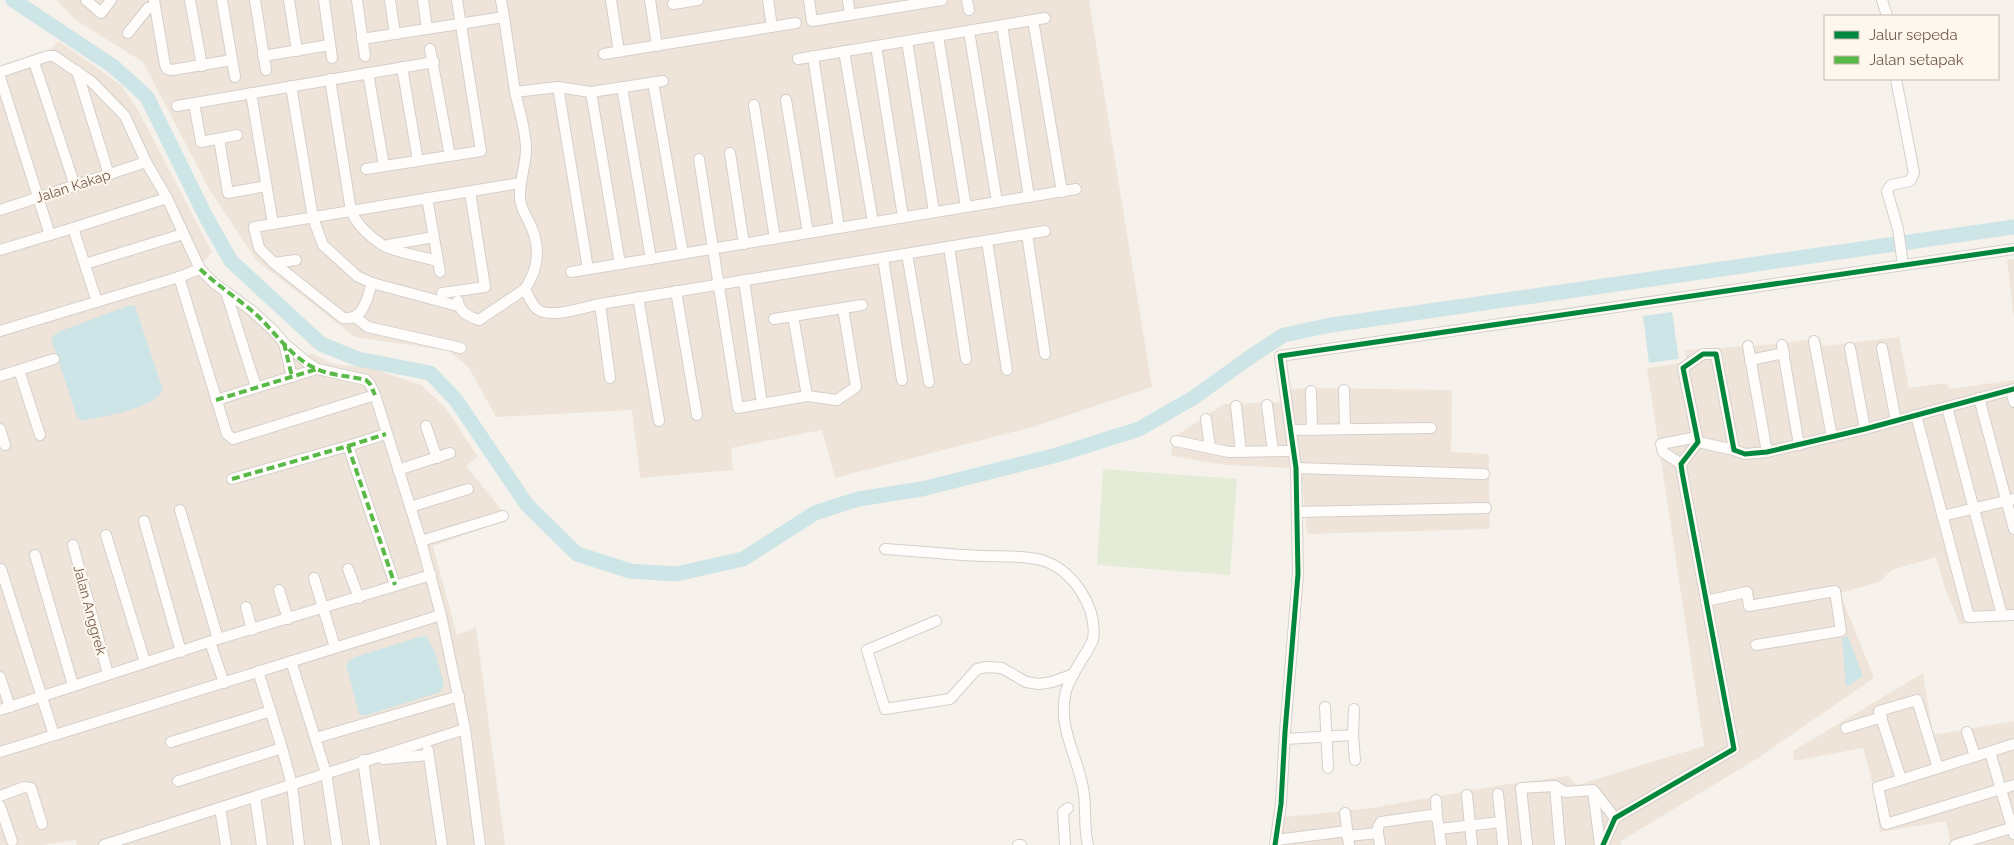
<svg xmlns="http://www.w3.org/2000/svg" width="2014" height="845" font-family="Raleway,sans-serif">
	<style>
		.residential { fill: #efe4d9 }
		.green { fill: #e4ecd7 }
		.water { fill: #cde5e6 }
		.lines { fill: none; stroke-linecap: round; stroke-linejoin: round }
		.river { stroke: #cde5e6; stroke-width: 15 }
		.minor-casing { stroke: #d5cfca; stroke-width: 12 }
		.minor { stroke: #fefdfc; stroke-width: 10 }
		.quiet { stroke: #58b947; stroke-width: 4; stroke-dasharray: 8 4; stroke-linecap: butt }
		.cycleway-casing { stroke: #fef7ed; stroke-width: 8 }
		.cycleway { stroke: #00873e; stroke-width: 5 }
		.labels { text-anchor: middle; stroke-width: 4; stroke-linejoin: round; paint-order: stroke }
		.street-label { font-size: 14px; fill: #73594d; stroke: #fef7ed }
	</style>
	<rect width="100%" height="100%" fill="#f6f2eb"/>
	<g class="residential">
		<path d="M56 0H1089L1152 387 1033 427 835 478 822 430 731 448 733 470 640 478 632 410 496 417 469 368 449 351 355 337 256 260 209 189 143 62 77 21Z"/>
		<path d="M59 41 121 85 138 110 212 252 201 265 306 363 311 353 333 364 371 368 421 385 445 407 478 457 466 466 509 519 433 546 457 635 476 627 505 845H77L76 840 42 845H0V68L43 56Z"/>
		<path d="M2014 259V319L2007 260Z"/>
		<path d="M1899 337 1909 388 1946 383 1949 389 2014 380V619H1990L1960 625 1945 588 1936 557 1892 570 1879 582 1840 593 1874 678 1758 758 1621 841V845H1281L1285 817 1371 808 1502 785 1568 776 1577 785 1704 746 1647 368 1686 362 1685 350 1777 344 1820 338 1823 346Z"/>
		<path d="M1313 388 1452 390 1451 452 1489 454 1490 529 1307 534 1299 446 1290 389Z"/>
		<path d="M1283 402 1292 468 1225 465 1171 456 1174 437 1224 404Z"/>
		<path d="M1923 673 1933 735 2014 721V845H1951L1946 821 1880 832 1872 781 1863 748 1794 761 1793 751Z"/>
	</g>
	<path class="green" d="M1103 469 1237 479 1230 575 1097 565Z"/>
	<g class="water">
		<path d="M130 305 135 306 163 390C154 409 103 416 83 421L77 417 51 338 58 332Z"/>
		<path d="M1672 312 1679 359 1649 363 1643 316Z"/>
		<path d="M422 636 427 637 435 652 444 684 440 692 364 716 359 714 346 665 352 658Z"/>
		<path d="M1848 636 1863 676 1846 687 1842 638Z"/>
	</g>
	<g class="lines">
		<path class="river" d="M13 0 114 67 147 97 206 217 231 261 321 344 358 359 430 373 456 400 527 505 577 554 630 571 676 574 743 559 815 513 858 499 922 489 1057 455 1139 429 1193 398 1253 355 1284 335 1331 325 2014 227"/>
		<defs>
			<g id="minor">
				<path d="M86 0 101 13 111 0"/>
				<path d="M154 0 165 65 167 69 172 70 232 60"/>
				<path d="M190 0 202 66"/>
				<path d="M222 0 235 77"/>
				<path d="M255 0 266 70"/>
				<path d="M289 0 297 51"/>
				<path d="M324 0 332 58"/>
				<path d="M357 0 365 56"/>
				<path d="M390 0 395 34"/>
				<path d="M423 0 427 29"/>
				<path d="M501 0 504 17"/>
				<path d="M611 0 619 52"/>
				<path d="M650 0 657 46"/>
				<path d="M768 0 772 27"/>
				<path d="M809 0 812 21 942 0"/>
				<path d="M848 0 850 15"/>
				<path d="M967 0 969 10"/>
				<path d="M1882 0 1887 16"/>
				<path d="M673 4 698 0"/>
				<path d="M1033 20 1062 192"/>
				<path d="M1002 25 1029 197"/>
				<path d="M969 31 997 202"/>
				<path d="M128 33 148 8 155 7"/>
				<path d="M938 36 966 207"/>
				<path d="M362 39 504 17 515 92 558 87 591 92 663 81"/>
				<path d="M907 41 934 212"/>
				<path d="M876 46 903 217"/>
				<path d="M430 49 450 156"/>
				<path d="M844 51 873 222"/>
				<path d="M604 54 796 23"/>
				<path d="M263 56 330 45"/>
				<path d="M813 56 839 228"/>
				<path d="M798 59 1045 18"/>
				<path d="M34 62 75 186"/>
				<path d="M402 67 418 161"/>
				<path d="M77 71 109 175"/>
				<path d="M0 72 48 56H54L92 82 125 116 146 162 167 198 200 269 214 283 251 310 274 331 284 343 308 363 317 369 366 380 370 384 375 395"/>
				<path d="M368 73 384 166"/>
				<path d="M0 77 50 235"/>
				<path d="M330 79 351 211C357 225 371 238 384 246 396 252 423 257 438 261"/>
				<path d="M1896 79 1914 173 1910 181 1891 185 1887 191 1898 229 1903 265"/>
				<path d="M653 82 683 254"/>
				<path d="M291 86 313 218 323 245 357 276 372 283 458 306"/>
				<path d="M558 87 588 269"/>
				<path d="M622 87 651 259"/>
				<path d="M515 92C519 110 526 130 526 149 526 166 519 181 520 198 520 208 526 215 530 224 541 247 539 268 525 289 528 295 531 302 535 307 546 321 584 307 600 304L1045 231"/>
				<path d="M591 92 620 264"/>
				<path d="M251 93 273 224"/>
				<path d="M786 100 808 233"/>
				<path d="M194 103 201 142 237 135"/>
				<path d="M754 105 775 239"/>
				<path d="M177 106 434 62"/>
				<path d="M219 139 228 193 266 186"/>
				<path d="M730 153 744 244"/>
				<path d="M699 159 738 408 807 396 837 400 856 387 843 308"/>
				<path d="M366 169 481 151 457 0"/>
				<path d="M427 198 440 272"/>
				<path d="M0 210 146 162"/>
				<path d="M73 228 167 198"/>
				<path d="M1027 234 1045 354"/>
				<path d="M987 241 1007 370"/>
				<path d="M388 245 434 237"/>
				<path d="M949 247 966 359"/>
				<path d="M0 250 73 228 97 302"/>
				<path d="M907 254 929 382"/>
				<path d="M883 258 902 380"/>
				<path d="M296 260 274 263 259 248 254 227 520 183"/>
				<path d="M274 263 343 318C364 321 367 298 372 283"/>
				<path d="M85 264 183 234"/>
				<path d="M571 272 1076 189"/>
				<path d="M179 277 200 269"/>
				<path d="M744 280 762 404"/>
				<path d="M676 291 697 415"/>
				<path d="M226 292 256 387"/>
				<path d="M442 293 485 287 470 192"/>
				<path d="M638 297 659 421"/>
				<path d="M458 301C459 311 469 317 479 320L525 289"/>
				<path d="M600 304 610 378"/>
				<path d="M793 316 807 396"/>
				<path d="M355 317 368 327 461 348"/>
				<path d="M774 319 862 305"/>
				<path d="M0 331 179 277 227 434 233 439 375 395 421 541 441 615 465 729 480 845"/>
				<path d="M1814 341 1832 437"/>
				<path d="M284 343 292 377"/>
				<path d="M1782 345 1799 445"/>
				<path d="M1748 346 1767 452"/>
				<path d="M1850 348 1865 429"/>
				<path d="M1882 348 1896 421"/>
				<path d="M1750 360 1784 353"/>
				<path d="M19 370 40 435"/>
				<path d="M0 376 54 359"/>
				<path d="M1344 390 1345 429"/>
				<path d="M2011 390 2014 402"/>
				<path d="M1311 391 1312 430"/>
				<path d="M1979 398 2014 529"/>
				<path d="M216 400 317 369"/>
				<path d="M1267 405 1273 451"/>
				<path d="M1236 406 1241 452"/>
				<path d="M1947 407 2002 615"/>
				<path d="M1916 415 1969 617 2014 615"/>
				<path d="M1206 419 1210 448"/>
				<path d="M426 426 437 458"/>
				<path d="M0 429 5 445"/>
				<path d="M1291 430 1431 428"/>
				<path d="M1176 441 1229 452 1294 451"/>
				<path d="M1698 442 1734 450"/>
				<path d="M348 446 386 434"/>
				<path d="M1681 464 1663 452 1661 444 1697 437"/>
				<path d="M1296 468 1484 474"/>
				<path d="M398 470 450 453"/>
				<path d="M232 479 348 446 395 585"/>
				<path d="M410 507 468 489"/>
				<path d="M180 510 218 639"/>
				<path d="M1297 512 1486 508"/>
				<path d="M1942 516 2014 499"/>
				<path d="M144 521 181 652"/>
				<path d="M106 535 145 662"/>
				<path d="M421 541 503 516"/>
				<path d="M73 545 108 674"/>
				<path d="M885 549C918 551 951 555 984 556 1003 557 1022 555 1041 560 1073 569 1098 608 1093 640 1085 657 1071 673 1066 691 1057 726 1077 755 1083 788 1087 807 1083 826 1088 845"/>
				<path d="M35 555 73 685"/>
				<path d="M1 569 54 735"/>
				<path d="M348 569 359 598"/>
				<path d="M314 578 335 647"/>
				<path d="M279 590 288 619"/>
				<path d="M1706 601 1747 592 1749 606 1835 591 1841 631 1756 645"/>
				<path d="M246 607 252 630"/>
				<path d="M936 621 867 650 885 709 950 699 977 669 987 667 1002 668 1026 682 1039 684 1052 682 1074 674"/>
				<path d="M210 642 224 683"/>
				<path d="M291 661 326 773 337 845"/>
				<path d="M258 671 282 748 292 785 299 845"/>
				<path d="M0 677 10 707"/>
				<path d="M1325 707 1328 768"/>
				<path d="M0 710 218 639 431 575"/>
				<path d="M1846 728 1882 717"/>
				<path d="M1967 732 1975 756"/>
				<path d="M1353 735 1355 760"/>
				<path d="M316 738 459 696"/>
				<path d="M1285 739 1353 735 1354 709"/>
				<path d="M171 742 271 711"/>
				<path d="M2014 744 1878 787 1886 824 2014 785"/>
				<path d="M428 750 442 845"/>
				<path d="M0 752 441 615"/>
				<path d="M1990 752 2014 834"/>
				<path d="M383 759 428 755"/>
				<path d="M369 760H363L375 845"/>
				<path d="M1901 779 1879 711 1917 700 1938 768"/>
				<path d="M178 781 282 748"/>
				<path d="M1555 786 1560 845"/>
				<path d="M1594 791 1615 818"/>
				<path d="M1467 795 1472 845"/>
				<path d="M0 796 24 787 31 788 42 824"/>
				<path d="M255 797 262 845"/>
				<path d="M1436 800 1437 817"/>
				<path d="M0 806 12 841"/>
				<path d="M220 808 226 845"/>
				<path d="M1345 813 1349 845"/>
				<path d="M1501 822 1503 845"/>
				<path d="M1439 829 1441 845"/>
				<path d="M1378 833 1380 845"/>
				<path d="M1347 836 1378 833V827L1381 822 1430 815 1437 817 1439 829 1501 822 1498 794"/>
				<path d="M1276 840 1347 831"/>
				<path d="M104 845 465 729"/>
				<path d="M1018 845H1021"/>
				<path d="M1065 845 1063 812 1068 808"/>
				<path d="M1275 845 1281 804 1285 732 1298 574 1296 468 1280 356 2014 249"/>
				<path d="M1527 845 1521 788 1555 786 1565 792 1593 790 1600 845"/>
				<path d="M1603 845 1615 818 1734 749 1682 472 1681 464 1698 442 1683 368 1703 354H1716L1734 450 1745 454 1767 452 1865 429 2014 389"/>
				<path d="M1955 845 2014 827"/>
			</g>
		</defs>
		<use href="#minor" class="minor-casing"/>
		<use href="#minor" class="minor"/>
		<g class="quiet">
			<path d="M200 269C216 284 234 296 251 310 273 328 290 358 317 369 332 376 351 376 366 380L370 384 375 395"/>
			<path d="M284 343 292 377"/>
			<path d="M216 400 317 369"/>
			<path d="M348 446 386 434"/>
			<path d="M232 479 348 446 395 585"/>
		</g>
		<defs>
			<g id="cycleway">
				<path d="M1275 845 1281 804 1285 732 1298 574 1296 468 1280 356 2014 249"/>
				<path d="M1603 845 1615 818 1734 749 1682 472 1681 464 1698 442 1683 368 1703 354H1716L1734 450 1745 454 1767 452 1865 429 2014 389"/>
			</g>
		</defs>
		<use href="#cycleway" class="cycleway-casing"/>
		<use href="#cycleway" class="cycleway"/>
	</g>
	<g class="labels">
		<g class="street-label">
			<text transform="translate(73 186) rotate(-18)" y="5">Jalan Kakap</text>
			<text transform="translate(90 610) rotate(75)" y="5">Jalan Anggrek</text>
		</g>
	</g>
	<rect x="1824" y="15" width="175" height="65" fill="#fef7ed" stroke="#c6b8ad"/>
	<rect x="1834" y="31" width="25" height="8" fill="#00873e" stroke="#c6b8ad"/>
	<text x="1869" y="40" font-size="15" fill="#73594d">Jalur sepeda</text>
	<rect x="1834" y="56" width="25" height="8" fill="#58b947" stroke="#c6b8ad"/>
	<text x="1869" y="65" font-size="15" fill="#73594d">Jalan setapak</text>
</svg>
